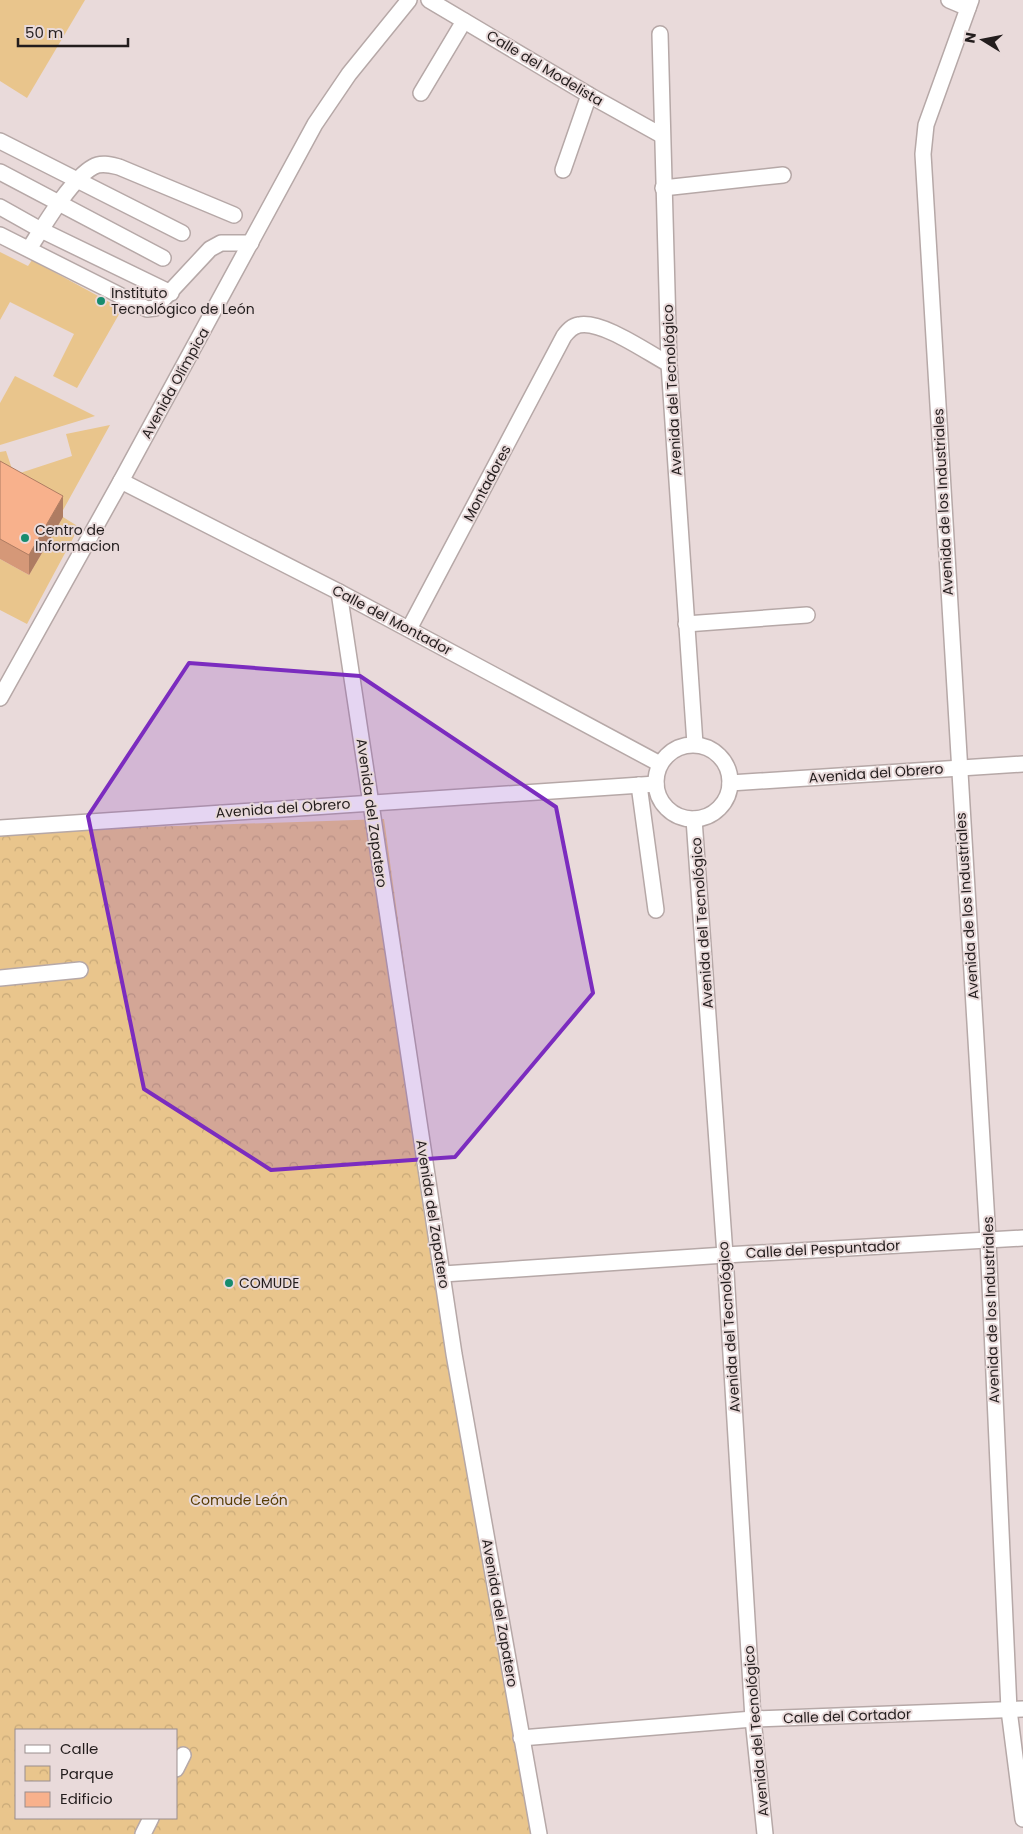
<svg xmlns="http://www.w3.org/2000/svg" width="1023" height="1834" font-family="Poppins,sans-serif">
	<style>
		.green { fill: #e9c58c }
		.park { fill: url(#park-crowns); fill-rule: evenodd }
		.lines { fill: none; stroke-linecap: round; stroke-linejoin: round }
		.minor-casing { stroke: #b6a8a7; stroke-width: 18 }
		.minor { stroke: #fff; stroke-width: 15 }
		.wall { fill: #d59878 }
		.shaded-wall { fill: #ae7c62 }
		.building { fill: #f8b18c; stroke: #ae7c62 }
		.marked { fill: #7b2cbf; fill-opacity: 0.2; stroke: #7b2cbf; stroke-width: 4; stroke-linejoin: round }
		.poi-dot { fill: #178c6e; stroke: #e9dada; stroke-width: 2 }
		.labels { text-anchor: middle; stroke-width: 4; stroke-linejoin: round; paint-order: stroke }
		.street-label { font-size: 14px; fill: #231d1d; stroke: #e9dada }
		.poi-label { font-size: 14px; fill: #231d1d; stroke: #e9dada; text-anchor: start }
		.park-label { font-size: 14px; fill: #583d05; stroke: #e9dada }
	</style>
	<defs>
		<pattern id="park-crowns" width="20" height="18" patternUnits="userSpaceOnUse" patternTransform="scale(1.25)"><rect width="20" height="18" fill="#e9c58c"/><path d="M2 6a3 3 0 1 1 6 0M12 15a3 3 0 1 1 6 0" fill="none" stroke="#c8a978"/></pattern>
	</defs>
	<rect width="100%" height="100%" fill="#e9dada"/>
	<g class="green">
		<path d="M0 0H85L27 98 0 81Z"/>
		<path d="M0 252 28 266 32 260 122 309 77 388 53 376 74 334 10 302 0 320Z"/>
		<path d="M15 376 95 416 0 445V403Z"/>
		<path d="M110 425 62 512 0 479V452L6 451 14 475 72 456 66 434Z"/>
		<path d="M63 517 79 527 27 624 0 610V559L29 575Z"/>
	</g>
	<path class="park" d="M384 819 471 1446 519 1737 531 1834H0V832ZM16 1730H176V1818H16Z"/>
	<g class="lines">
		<defs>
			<g id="minor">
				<path d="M429 0 589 95 661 135"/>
				<path d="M949 0 968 8"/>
				<path d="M971 0 926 125 923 154 988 1240 1009 1710 1023 1819"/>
				<path d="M660 34 669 364 695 744"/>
				<path d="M421 93 464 21"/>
				<path d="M0 141 182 233"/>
				<path d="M563 170 589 95"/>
				<path d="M0 172 163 258"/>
				<path d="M663 188 783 175"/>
				<path d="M0 207 41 230 171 293"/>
				<path d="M0 235 147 309 155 308 210 249 221 243H251"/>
				<path d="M29 249C43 227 71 179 93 167 101 162 111 165 119 167L234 215"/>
				<path d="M121 481 339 592 660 764"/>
				<path d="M339 592 454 1354 539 1834"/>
				<path d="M686 624 807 615"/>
				<path d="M409 629 564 336C568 331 572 326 579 325 602 320 648 353 669 364"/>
				<path d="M0 698 121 481 315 124 349 74 409 0"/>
				<circle cx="693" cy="782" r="37"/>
				<path d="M730 783 1023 764"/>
				<path d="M639 785 656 910"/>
				<path d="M694 819 725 1255 753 1719 765 1834"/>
				<path d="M0 828 656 784"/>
				<path d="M0 978 80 970"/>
				<path d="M443 1274 725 1255 1023 1238"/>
				<path d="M521 1738 753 1719 1023 1709"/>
				<path d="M176 1769 183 1755"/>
				<path d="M143 1834 151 1818"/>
			</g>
		</defs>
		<use href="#minor" class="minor-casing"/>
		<use href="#minor" class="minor"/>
	</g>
	<path class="wall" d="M0 461 63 517 29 575 0 559Z"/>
	<path class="shaded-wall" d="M63 496V517L29 575V555Z"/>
	<path class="building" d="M0 461 63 496 29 555 0 539Z"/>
	<path class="marked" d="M189 663 360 676 556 807 593 993 455 1157 271 1170 144 1089 88 816Z"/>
	<g class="poi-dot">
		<circle cx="101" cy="301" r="5"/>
		<circle cx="25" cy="538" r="5"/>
		<circle cx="229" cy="1283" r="5"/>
	</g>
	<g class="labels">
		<g class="street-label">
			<text transform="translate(545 68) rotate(31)" y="5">Calle del Modelista</text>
			<text transform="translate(175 383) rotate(-61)" y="5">Avenida Olímpica</text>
			<text transform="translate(672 390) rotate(-93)" y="5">Avenida del Tecnológico</text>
			<text transform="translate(487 483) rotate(-62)" y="5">Montadores</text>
			<text transform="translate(943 502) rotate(-93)" y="5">Avenida de los Industriales</text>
			<text transform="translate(392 620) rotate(28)" y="5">Calle del Montador</text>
			<text transform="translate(876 773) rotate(-4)" y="5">Avenida del Obrero</text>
			<text transform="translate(283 808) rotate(-4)" y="5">Avenida del Obrero</text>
			<text transform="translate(372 813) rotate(82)" y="5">Avenida del Zapatero</text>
			<text transform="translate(967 906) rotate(-94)" y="5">Avenida de los Industriales</text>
			<text transform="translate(702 923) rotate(-94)" y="5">Avenida del Tecnológico</text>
			<text transform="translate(433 1214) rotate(81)" y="5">Avenida del Zapatero</text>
			<text transform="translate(823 1249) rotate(-3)" y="5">Calle del Pespuntador</text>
			<text transform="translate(991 1310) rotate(-92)" y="5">Avenida de los Industriales</text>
			<text transform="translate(729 1327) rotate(-94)" y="5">Avenida del Tecnológico</text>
			<text transform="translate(500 1613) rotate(80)" y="5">Avenida del Zapatero</text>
			<text transform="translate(847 1716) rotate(-2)" y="5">Calle del Cortador</text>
			<text transform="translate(756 1731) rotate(-95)" y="5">Avenida del Tecnológico</text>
		</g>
		<g class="poi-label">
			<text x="111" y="298">Instituto<tspan x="111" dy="16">Tecnológico de León</tspan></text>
			<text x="35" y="535">Centro de<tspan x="35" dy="16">Informacion</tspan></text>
			<text x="239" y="1288">COMUDE</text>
		</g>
		<g class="park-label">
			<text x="239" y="1505">Comude León</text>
		</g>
	</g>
	<rect x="15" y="1729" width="162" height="90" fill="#e9dada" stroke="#9a8e8e"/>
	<rect x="25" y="1745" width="25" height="8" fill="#ffffff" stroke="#9a8e8e"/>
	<text x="60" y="1754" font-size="15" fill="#231d1d">Calle</text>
	<rect x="25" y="1766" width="25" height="15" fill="url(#park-crowns)" stroke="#9a8e8e"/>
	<text x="60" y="1779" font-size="15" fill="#231d1d">Parque</text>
	<rect x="25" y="1792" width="25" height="15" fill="#f8b18c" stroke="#9a8e8e"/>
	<text x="60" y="1804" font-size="15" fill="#231d1d">Edificio</text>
	<g transform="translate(983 40) rotate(280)" stroke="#e9dada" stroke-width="4" paint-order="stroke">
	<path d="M0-4L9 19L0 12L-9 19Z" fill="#231d1d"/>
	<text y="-8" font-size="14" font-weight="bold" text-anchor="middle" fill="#231d1d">N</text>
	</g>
	<path d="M18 38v8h110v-8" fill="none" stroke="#231d1d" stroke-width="2.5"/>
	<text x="25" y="38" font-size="15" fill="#231d1d" stroke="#e9dada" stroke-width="4" paint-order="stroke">50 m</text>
</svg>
